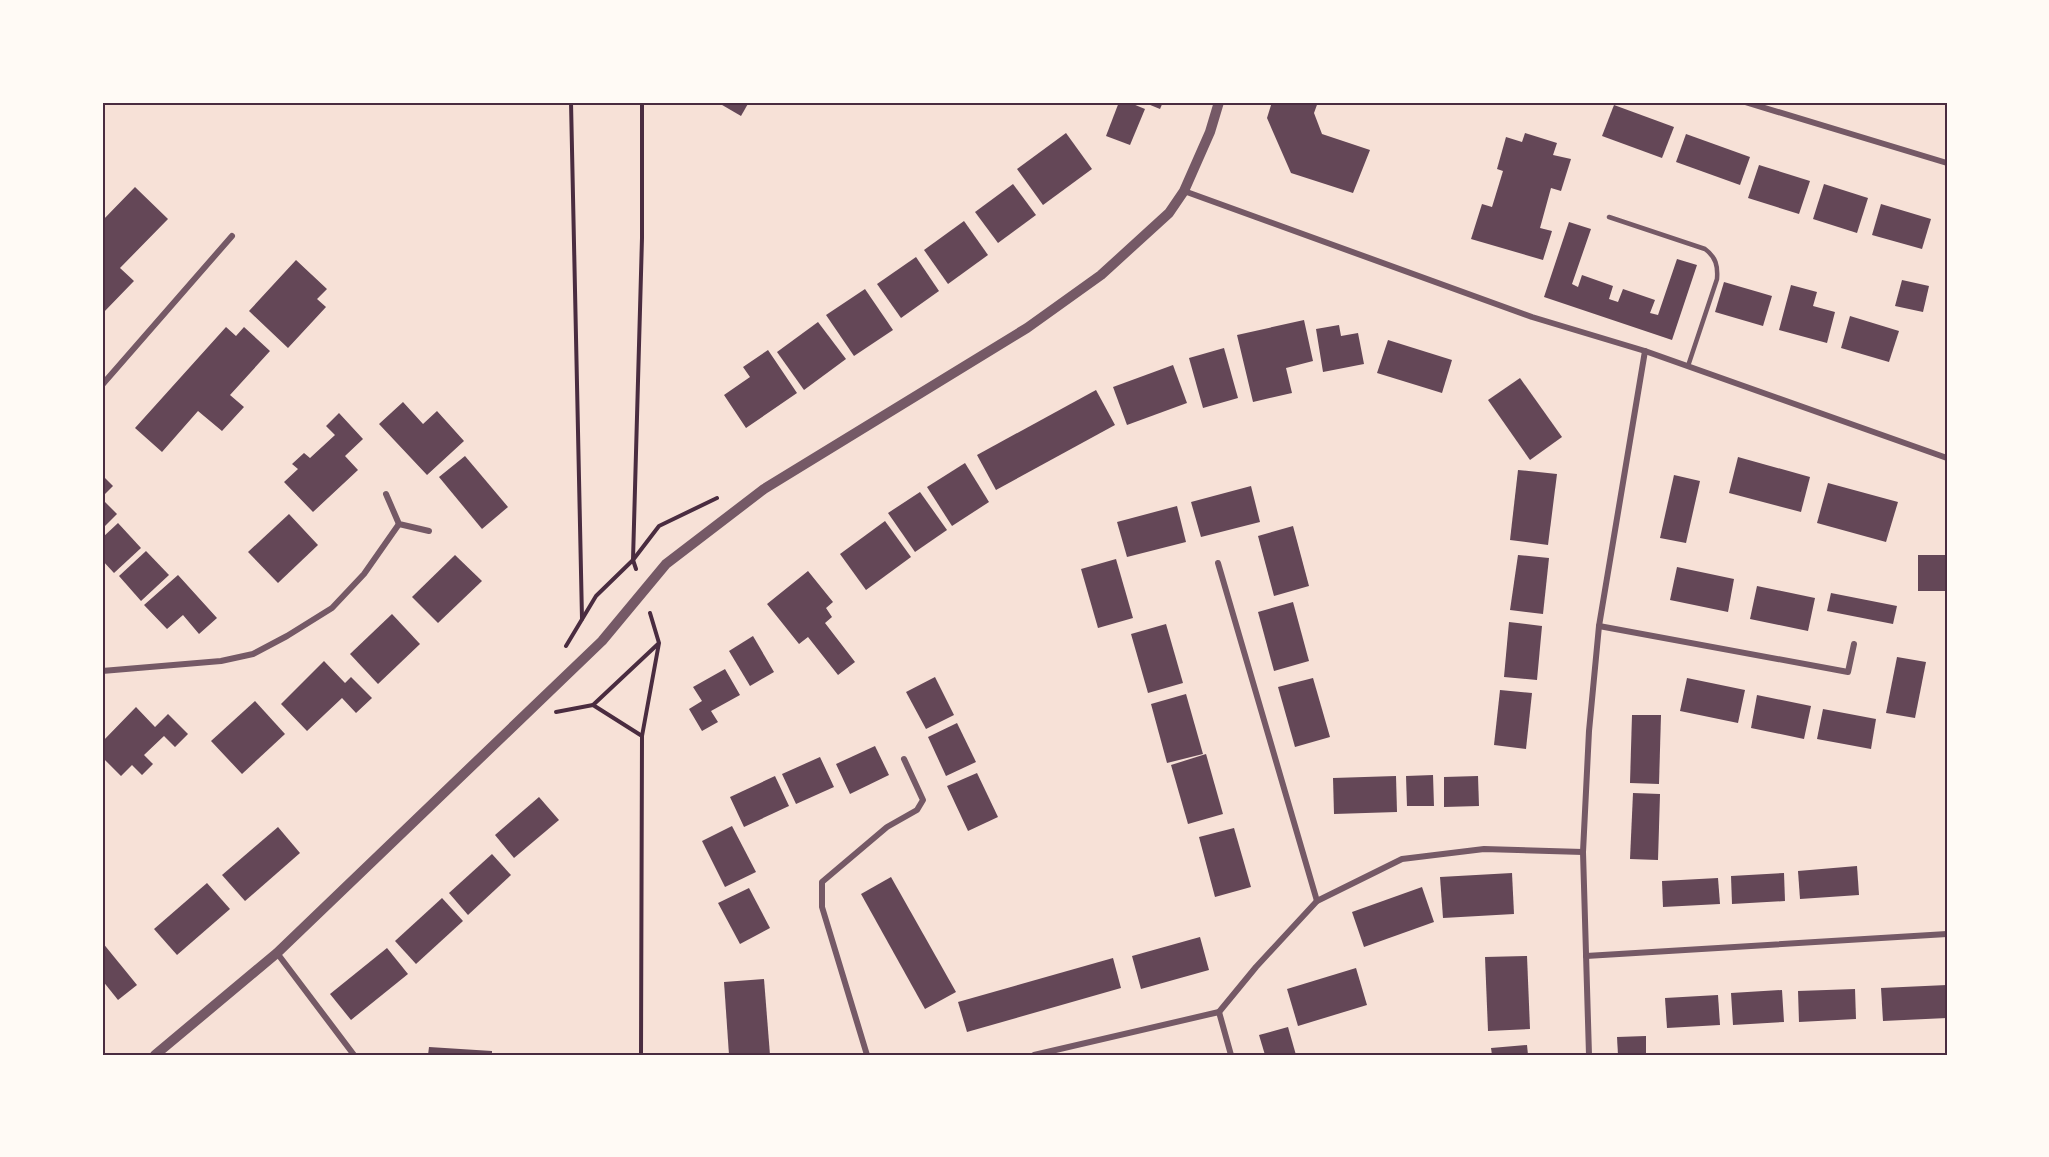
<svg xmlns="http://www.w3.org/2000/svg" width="2049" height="1157" font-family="Figtree,sans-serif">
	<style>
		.building { fill: #644757 }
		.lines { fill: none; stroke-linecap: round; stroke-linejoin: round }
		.path { stroke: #4a2c40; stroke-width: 4 }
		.service { stroke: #755966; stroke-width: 4.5 }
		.minor { stroke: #755966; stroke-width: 6 }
		.tertiary { stroke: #755966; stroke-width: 10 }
		.neatline { fill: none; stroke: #4a2c40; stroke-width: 2 }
	</style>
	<rect width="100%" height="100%" fill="#f7e1d7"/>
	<g class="building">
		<path d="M717 102H749L741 116Z"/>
		<path d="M1119 102H1128L1145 109 1130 145 1106 136Z"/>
		<path d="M1143 102H1163L1160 109Z"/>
		<path d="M1272 102H1318L1314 113 1322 134 1370 150 1353 193 1291 173 1267 118Z"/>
		<path d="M1614 105 1674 127 1662 158 1602 136Z"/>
		<path d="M1066 133 1092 169 1043 205 1017 169Z"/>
		<path d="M1525 133 1557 143 1553 155 1571 159 1561 191 1551 188 1540 228 1552 231 1543 260 1471 239 1482 204 1492 207 1503 171 1497 169 1506 137 1522 142Z"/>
		<path d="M1686 134 1750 157 1740 185 1676 162Z"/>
		<path d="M1759 165 1810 181 1799 214 1748 198Z"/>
		<path d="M1013 184 1036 215 998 243 975 212Z"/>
		<path d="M1824 184 1868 198 1857 233 1813 219Z"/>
		<path d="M135 187 168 219 120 268 134 281 102 314V221Z"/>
		<path d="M1881 204 1931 219 1922 249 1872 235Z"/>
		<path d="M964 221 988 255 948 284 924 250Z"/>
		<path d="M1569 222 1591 229 1572 284 1578 287 1582 275 1613 286 1609 299 1618 302 1623 289 1655 300 1650 313 1658 315 1677 259 1697 265 1672 340 1544 297Z"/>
		<path d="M916 257 939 291 901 318 877 284Z"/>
		<path d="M296 260 327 289 317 299 326 307 288 348 249 311Z"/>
		<path d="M1902 280 1929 286 1923 312 1895 306Z"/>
		<path d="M1724 282 1772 296 1763 326 1715 312Z"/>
		<path d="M1791 285 1817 292 1813 306 1835 312 1827 343 1779 330Z"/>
		<path d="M865 289 893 330 854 356 826 315Z"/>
		<path d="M1850 316 1899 331 1889 362 1841 348Z"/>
		<path d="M1304 320 1313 361 1286 368 1292 393 1253 402 1237 335Z"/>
		<path d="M818 322 846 359 804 390 777 352Z"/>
		<path d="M1339 325 1341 336 1358 333 1364 364 1323 372 1316 329Z"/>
		<path d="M226 327 236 336 244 327 270 351 230 395 244 407 222 431 198 411 162 452 135 428Z"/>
		<path d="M1388 340 1452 360 1442 393 1377 373Z"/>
		<path d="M1224 348 1238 398 1203 408 1189 358Z"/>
		<path d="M768 350 797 393 746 428 724 395 750 377 743 367Z"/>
		<path d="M1173 365 1187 403 1127 425 1113 387Z"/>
		<path d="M1520 378 1562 437 1530 460 1488 400Z"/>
		<path d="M1096 390 1115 425 996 490 977 455Z"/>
		<path d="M403 402 423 424 437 411 464 441 427 475 379 424Z"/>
		<path d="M339 413 363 439 345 456 358 470 313 512 284 482 298 469 292 464 304 453 310 458 335 435 326 426Z"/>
		<path d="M465 456 508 507 482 529 439 477Z"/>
		<path d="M1738 457 1810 477 1801 512 1729 493Z"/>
		<path d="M965 463 989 502 952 526 927 487Z"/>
		<path d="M1518 470 1557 474 1548 545 1510 540Z"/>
		<path d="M102 475 113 486 102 497Z"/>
		<path d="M1674 475 1700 481 1686 543 1660 538Z"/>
		<path d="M1828 483 1898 502 1886 542 1817 523Z"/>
		<path d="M1251 486 1260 522 1201 537 1191 502Z"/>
		<path d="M920 492 947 530 915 552 888 513Z"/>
		<path d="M102 499 117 514 102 529Z"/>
		<path d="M1177 506 1186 542 1127 557 1117 522Z"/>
		<path d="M289 514 318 545 278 583 248 552Z"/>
		<path d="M885 521 911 557 866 590 840 554Z"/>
		<path d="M118 523 141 548 114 573 102 560V538Z"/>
		<path d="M1293 526 1309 586 1274 596 1258 536Z"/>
		<path d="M146 551 169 575 141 601 119 576Z"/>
		<path d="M455 555 482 581 438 623 412 597Z"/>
		<path d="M1518 555 1549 558 1543 614 1510 610Z"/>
		<rect x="1918" y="555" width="29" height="36"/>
		<path d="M1116 559 1133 618 1098 628 1081 569Z"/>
		<path d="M1677 567 1734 579 1728 612 1670 600Z"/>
		<path d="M808 571 833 602 826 608 832 617 825 623 855 662 838 675 808 637 799 644 767 604Z"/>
		<path d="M178 575 217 618 199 634 183 615 167 629 144 605Z"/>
		<path d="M1757 586 1815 598 1808 631 1750 619Z"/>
		<path d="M1831 593 1897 606 1893 624 1827 611Z"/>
		<path d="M1293 602 1309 661 1274 671 1258 612Z"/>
		<path d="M392 614 420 644 378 684 350 654Z"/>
		<path d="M1509 622 1542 626 1537 680 1504 677Z"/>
		<path d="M1166 624 1183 683 1148 693 1131 634Z"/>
		<path d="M753 636 774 672 750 686 729 651Z"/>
		<path d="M1897 657 1926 662 1915 718 1886 713Z"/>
		<path d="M324 661 345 683 351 677 372 698 356 713 342 698 307 731 281 704Z"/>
		<path d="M725 669 740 695 711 711 718 722 702 731 689 709 702 701 693 687Z"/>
		<path d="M935 677 954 715 926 729 906 692Z"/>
		<path d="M1313 678 1330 737 1295 747 1278 687Z"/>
		<path d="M1687 678 1745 690 1738 723 1680 711Z"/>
		<path d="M1500 690 1532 693 1526 749 1494 745Z"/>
		<path d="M1186 694 1203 754 1167 763 1151 704Z"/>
		<path d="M1757 695 1811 706 1804 739 1751 728Z"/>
		<path d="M255 701 285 734 242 774 211 741Z"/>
		<path d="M136 707 155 727 168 714 188 734 175 747 164 736 144 755 153 764 142 775 132 765 121 776 102 757V742Z"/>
		<path d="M1823 709 1876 719 1871 749 1817 739Z"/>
		<path d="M1632 715H1661L1659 784 1630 783Z"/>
		<path d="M957 723 976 762 946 776 928 737Z"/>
		<path d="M875 746 889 775 850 794 836 764Z"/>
		<path d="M1206 754 1223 814 1188 824 1171 765Z"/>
		<path d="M820 757 834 787 796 804 782 774Z"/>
		<path d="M977 773 998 817 968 831 947 786Z"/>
		<path d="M1433 775 1434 806H1407L1406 776Z"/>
		<path d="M775 776 789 806 744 827 730 797Z"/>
		<path d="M1396 776 1397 812 1334 814 1333 778Z"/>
		<path d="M1478 776 1479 806 1444 807V777Z"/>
		<path d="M1633 793 1660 794 1658 860 1630 859Z"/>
		<path d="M539 797 559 820 514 858 495 835Z"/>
		<path d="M732 826 756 872 725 887 702 841Z"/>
		<path d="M278 827 300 853 245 901 222 875Z"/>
		<path d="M1234 828 1251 887 1215 897 1199 837Z"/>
		<path d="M492 854 511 875 468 915 449 893Z"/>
		<path d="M1857 866 1859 895 1800 899 1798 871Z"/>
		<path d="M1512 873 1514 914 1443 918 1440 877Z"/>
		<path d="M1784 873 1785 901 1732 904 1731 876Z"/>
		<path d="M891 877 956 992 925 1009 861 894Z"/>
		<path d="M1718 878 1720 904 1663 907 1662 881Z"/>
		<path d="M207 883 230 909 177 955 154 929Z"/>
		<path d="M1422 887 1434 922 1364 947 1352 912Z"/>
		<path d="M749 888 770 928 740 944 718 903Z"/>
		<path d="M442 898 463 921 416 964 395 941Z"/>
		<path d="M1200 937 1209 970 1141 989 1132 956Z"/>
		<path d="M102 942 137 985 118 1000 102 980Z"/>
		<path d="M387 948 408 974 351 1020 330 994Z"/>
		<path d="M1527 956 1530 1029 1488 1031 1485 957Z"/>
		<path d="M1113 958 1121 988 967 1032 958 1002Z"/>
		<path d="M1356 968 1367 1005 1298 1026 1287 989Z"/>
		<path d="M764 979 770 1055H729L724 982Z"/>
		<path d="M1947 985V1018L1883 1021 1881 988Z"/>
		<path d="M1855 989 1856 1019 1799 1022 1798 991Z"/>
		<path d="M1782 990 1784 1022 1733 1025 1731 993Z"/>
		<path d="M1718 995 1720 1025 1667 1028 1665 998Z"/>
		<path d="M1288 1027 1296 1055H1265L1259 1035Z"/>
		<path d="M1646 1036V1055H1618L1617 1037Z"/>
		<path d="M1527 1045 1528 1055H1492L1491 1048Z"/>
		<path d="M429 1047 492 1051V1055H428Z"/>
	</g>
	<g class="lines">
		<g class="path">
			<path d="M571 102 582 619"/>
			<path d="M636 569 633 560 642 238V102"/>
			<path d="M566 646 596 596 633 560 659 526 717 498"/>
			<path d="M593 705 658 644"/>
			<path d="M556 712 593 705 642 736"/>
			<path d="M641 1055 642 736 659 643 650 613"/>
		</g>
		<path class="service" d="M1609 217 1705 249C1716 257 1718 266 1717 279L1688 366"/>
		<g class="minor">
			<path d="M1745 102 1947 163"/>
			<path d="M1184 191 1532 317 1645 351 1947 458"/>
			<path d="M102 385 232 236"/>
			<path d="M386 494 399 524 429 531"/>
			<path d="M1218 563 1317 901"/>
			<path d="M1599 626 1848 672 1854 644"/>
			<path d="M102 671 221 661 253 654 287 636 332 608 364 574 399 524"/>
			<path d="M277 953 354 1055"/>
			<path d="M1586 956 1947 934"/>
			<path d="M1219 1012 1231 1055"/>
			<path d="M867 1055 822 907V882L887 827 917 810 923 800 904 759"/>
			<path d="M1034 1055 1219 1012 1256 967 1317 901 1402 859 1484 849 1583 852"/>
			<path d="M1589 1055 1583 852 1589 731 1599 626 1645 351"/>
		</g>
		<path class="tertiary" d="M155 1055 277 953 602 641 666 564 764 489 1027 328 1101 275 1169 213 1184 191 1210 132 1219 102"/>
	</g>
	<rect width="2049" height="1157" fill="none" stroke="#fffaf5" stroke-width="207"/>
	<rect x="104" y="104" width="1842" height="950" class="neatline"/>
</svg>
